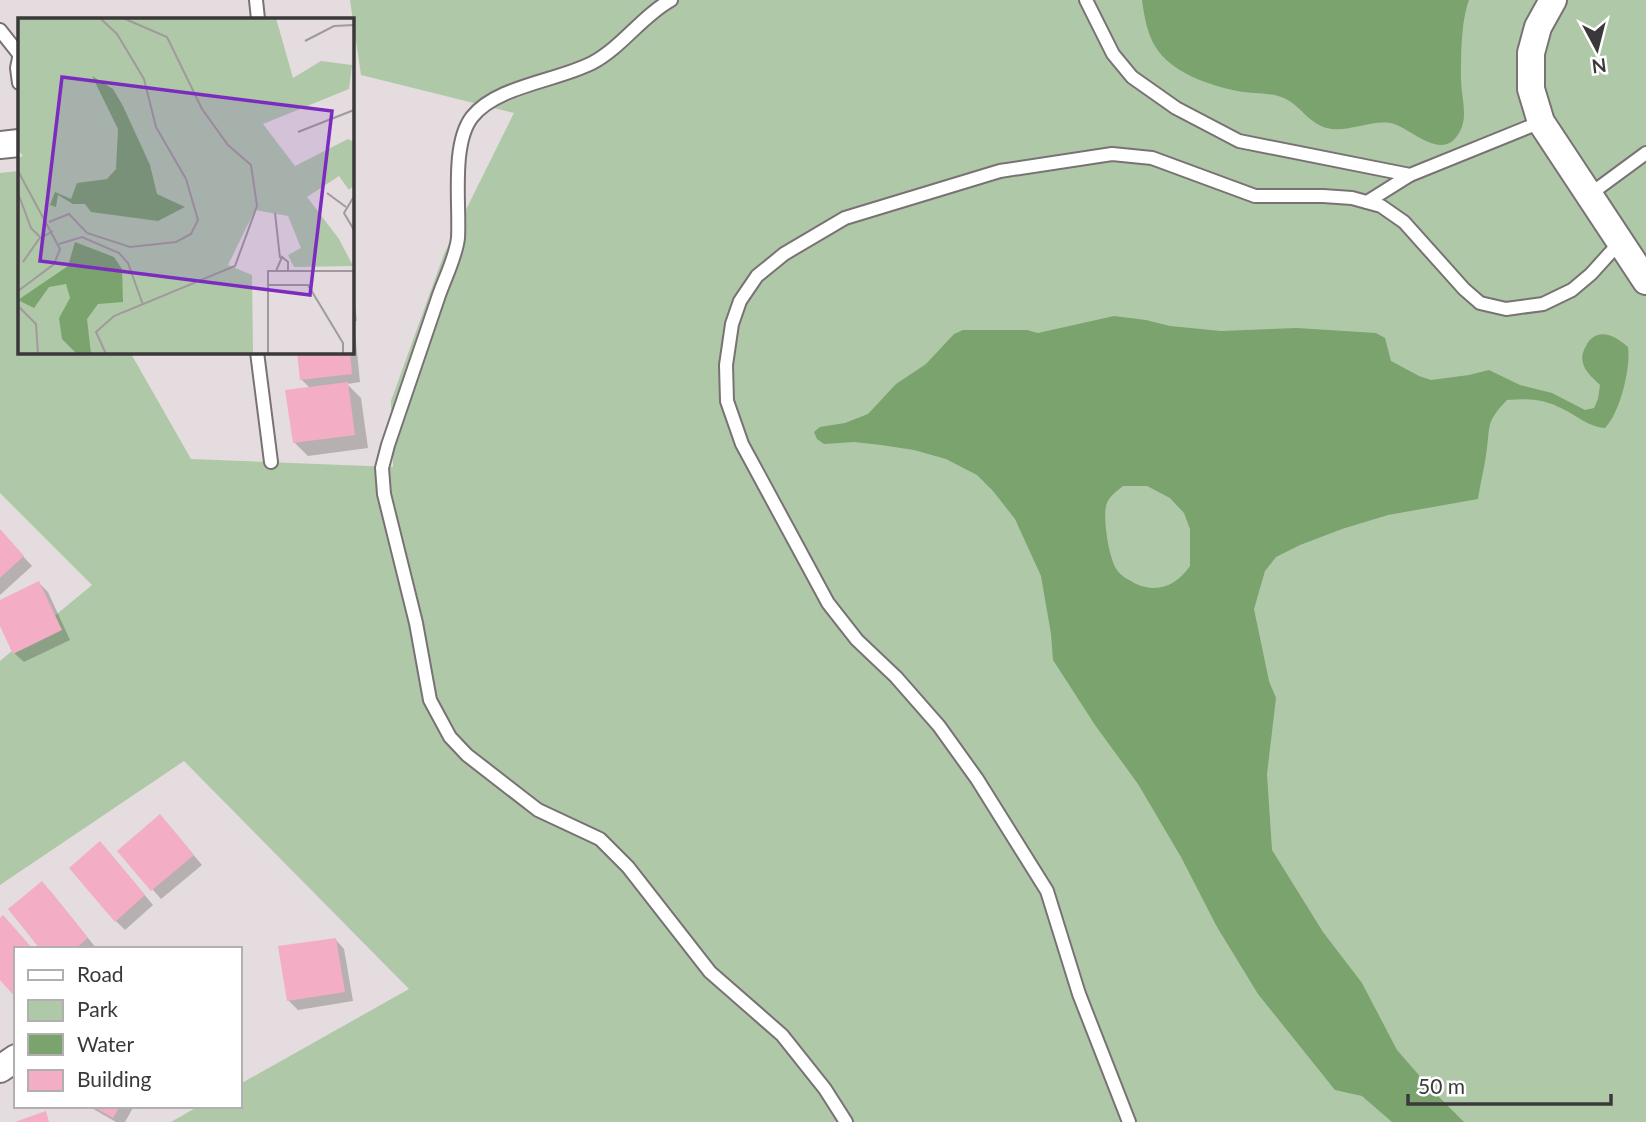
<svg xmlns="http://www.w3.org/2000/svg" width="1646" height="1122" font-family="Lato,sans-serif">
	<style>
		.green { fill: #afc8a8 }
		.water { fill: #7aa36e; fill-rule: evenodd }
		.shadow { fill: #0003 }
		.building { fill: #f3adc4 }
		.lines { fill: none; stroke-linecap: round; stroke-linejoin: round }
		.service-casing { stroke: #797274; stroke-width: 16 }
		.minor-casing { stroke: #797274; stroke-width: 30 }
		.service { stroke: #fff; stroke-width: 12 }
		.minor { stroke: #fff; stroke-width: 26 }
		.inset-road { fill: none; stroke: #a09a9c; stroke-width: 2 }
		.view { fill: #7b2cbf; fill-opacity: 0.15; stroke: #7b2cbf; stroke-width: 3.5 }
		.inset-edge { fill: none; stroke: #3b3839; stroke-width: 3.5 }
	</style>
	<rect width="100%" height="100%" fill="#e4dcde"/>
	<path class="green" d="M350 0H1646V1122H171L199 1106H240V1084L409 989 184 761 0 885V661L92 585 0 493V173L19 171V352H130L191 459 393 467 391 401 444 254 514 113 361 75Z"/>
	<g class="water">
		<path d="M1142 0H1469C1461 21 1461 56 1461 79 1461 98 1470 119 1457 136 1439 161 1409 126 1390 123 1372 120 1351 131 1332 129 1309 126 1302 106 1284 98 1270 92 1252 94 1237 91 1209 85 1171 73 1155 46 1147 33 1144 15 1142 0Z"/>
		<path d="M1114 316 1146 320 1170 326 1221 331 1297 328 1376 333 1385 338 1391 361 1419 376 1431 380 1469 375 1489 370 1520 385 1552 393 1585 410 1594 408 1598 399 1600 385C1594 379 1585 372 1583 363 1581 356 1583 352 1586 346 1596 326 1615 335 1628 347 1631 368 1620 413 1605 428 1589 427 1577 416 1563 409 1545 399 1527 398 1507 400 1484 424 1491 426 1486 455 1484 470 1480 484 1478 499L1388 515 1342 529 1300 545 1276 557 1265 571 1254 609 1269 681 1276 698 1267 774 1272 850 1323 932 1362 983 1397 1050 1431 1089 1464 1122H1392L1362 1096 1335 1090 1258 994 1217 927 1181 857 1138 784 1095 725 1053 660 1051 634 1041 576 1015 519 993 491 977 475 946 459 914 450 881 445 854 442 824 444 817 439 814 432 820 427 845 423 868 414 896 384 926 364 954 334 963 330H1027L1038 333ZM1123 486H1147L1170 498 1184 513 1190 529V566C1176 586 1157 594 1134 583 1128 579 1122 577 1117 570 1109 559 1103 520 1106 506 1108 497 1117 491 1123 486Z"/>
	</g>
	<g class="shadow">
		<path d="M352 278 357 321H352Z"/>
		<path d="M352 328 355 332 360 382 347 384 361 398 368 448 308 456 294 442 311 389 301 379 298 352H352Z"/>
		<path d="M0 531 32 566 0 595Z"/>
		<path d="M39 583 48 592 70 640 24 662 14 653 0 622V602Z"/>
		<path d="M169 826 202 865 161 899 119 851Z"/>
		<path d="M109 852 153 905 125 930 116 921Z"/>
		<path d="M42 883 51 892 96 948 42 949Z"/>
		<path d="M335 939 344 949 353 1001 298 1010 288 1000Z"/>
		<path d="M88 1106H134L125 1122H116Z"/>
	</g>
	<g class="building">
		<path d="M297 352H350L352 374 300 380Z"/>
		<path d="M348 382 355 435 293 443 285 390Z"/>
		<path d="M0 529 24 556 0 578Z"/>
		<path d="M39 581 62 630 13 654 0 626V600Z"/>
		<path d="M160 814 194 855 151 891 117 851Z"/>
		<path d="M100 841 145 895 115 922 69 868Z"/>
		<path d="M42 881 88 938 75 949H40L8 909Z"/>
		<path d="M3 915 33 949H16V998L0 980V918Z"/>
		<path d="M336 938 345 992 287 1001 278 946Z"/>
		<path d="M92 1106H120L113 1118Z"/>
		<path d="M46 1111 49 1122H15Z"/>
	</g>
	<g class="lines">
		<defs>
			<g id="service">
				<path d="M256 0 258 19"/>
				<path d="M671 0C642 16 622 47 592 63 557 81 496 86 472 117 451 144 460 205 458 238 456 257 444 280 438 298 421 347 405 396 388 445L382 468 384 494 416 623 430 700 450 737 467 755 538 810 600 839 628 867 710 972 782 1035 825 1089 846 1122"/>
				<path d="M1086 0 1113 54 1132 77 1176 108 1239 141 1410 175 1541 122"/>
				<path d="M0 30 19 54"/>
				<path d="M19 58 17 68 19 83"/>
				<path d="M1589 195 1646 153"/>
				<path d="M1367 202 1410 175"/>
				<path d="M257 352 271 462"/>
				<path d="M1129 1122 1079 994 1047 891 977 779 939 726 896 677 857 640 828 603 742 444 727 401 726 365 732 324 740 301 757 276 784 254 845 218 1000 171 1112 154 1152 158 1255 196H1323L1352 198 1381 206 1404 222 1464 289 1480 303 1506 309 1543 304 1572 290 1591 274 1620 242"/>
			</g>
			<g id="minor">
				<path d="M1553 0 1538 27 1531 53V89L1541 122 1646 281"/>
				<path d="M0 145 19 143"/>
				<path d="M0 1069 16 1058"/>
			</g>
		</defs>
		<use href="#service" class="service-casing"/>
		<use href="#minor" class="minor-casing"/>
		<use href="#service" class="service"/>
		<use href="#minor" class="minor"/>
	</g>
	<g transform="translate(18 18)">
		<rect width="336" height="336" fill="#e4dcde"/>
		<path d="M0 0H258L275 60 303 43 334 47 331 71 245 106 277 148 330 121 336 124V167L331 172 321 158 289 179 321 221 335 248 276 249 270 237 283 230 270 198 237 192 210 247 234 257 235 336H0V140L5 138 0 132Z" fill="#afc8a8"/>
		<path d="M74 58 95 71 105 88 132 147 139 176 167 189 140 203 73 194 67 186H55L40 177 38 189 32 187 37 174 53 181 59 165 89 161 98 151 100 111ZM57 224 96 239 104 251 105 284 80 286 69 301 73 336H59L44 321 41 300 52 280 48 266 31 269 16 290 0 282 50 248Z" fill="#7aa36e"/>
		<path class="inset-road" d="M287 23 316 8 336 7M280 114 336 92M0 153 42 231 36 246 0 273M0 175 13 210 23 220M309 175 328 189M335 180 326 195 336 212M257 195 262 240M31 204 51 196 69 215 112 229 158 224 173 216 180 202 168 161 138 109 126 61 99 16 82 0M41 226 64 219 101 235 110 245 125 287M5 244 21 221 35 213M258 253 264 239 270 244V253M250 267H290L325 325V336M0 288 18 306 20 336M88 336 78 314 96 298 217 248 239 188 233 147 210 127 184 91 149 19 105 0M250 336V253H336"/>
		<path class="view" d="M44 59 314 93 292 277 22 243Z"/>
		<rect width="336" height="336" class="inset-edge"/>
	</g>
	<rect x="14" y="947" width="228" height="161" fill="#ffffff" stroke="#b1afb0" stroke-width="2"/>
	<rect x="28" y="970" width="35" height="10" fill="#ffffff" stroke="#b1afb0" stroke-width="2"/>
	<text x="77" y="982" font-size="21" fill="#3b3839">Road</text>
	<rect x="28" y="1000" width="35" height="21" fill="#afc8a8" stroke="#b1afb0" stroke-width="2"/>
	<text x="77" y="1017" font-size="21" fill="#3b3839">Park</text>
	<rect x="28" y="1034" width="35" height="21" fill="#7aa36e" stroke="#b1afb0" stroke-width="2"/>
	<text x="77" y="1052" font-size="21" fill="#3b3839">Water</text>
	<rect x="28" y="1070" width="35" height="21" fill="#f3adc4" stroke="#b1afb0" stroke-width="2"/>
	<text x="77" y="1087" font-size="21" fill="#3b3839">Building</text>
	<g transform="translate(1597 49) rotate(173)" stroke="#ffffff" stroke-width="5" paint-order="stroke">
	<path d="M0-5L12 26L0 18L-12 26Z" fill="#3b3839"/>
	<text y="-10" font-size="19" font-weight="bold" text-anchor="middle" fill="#3b3839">N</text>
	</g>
	<path d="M1408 1094v10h203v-10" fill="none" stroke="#3b3839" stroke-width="3.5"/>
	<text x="1418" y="1094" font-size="21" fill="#3b3839" stroke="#ffffff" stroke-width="5" paint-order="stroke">50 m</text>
</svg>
